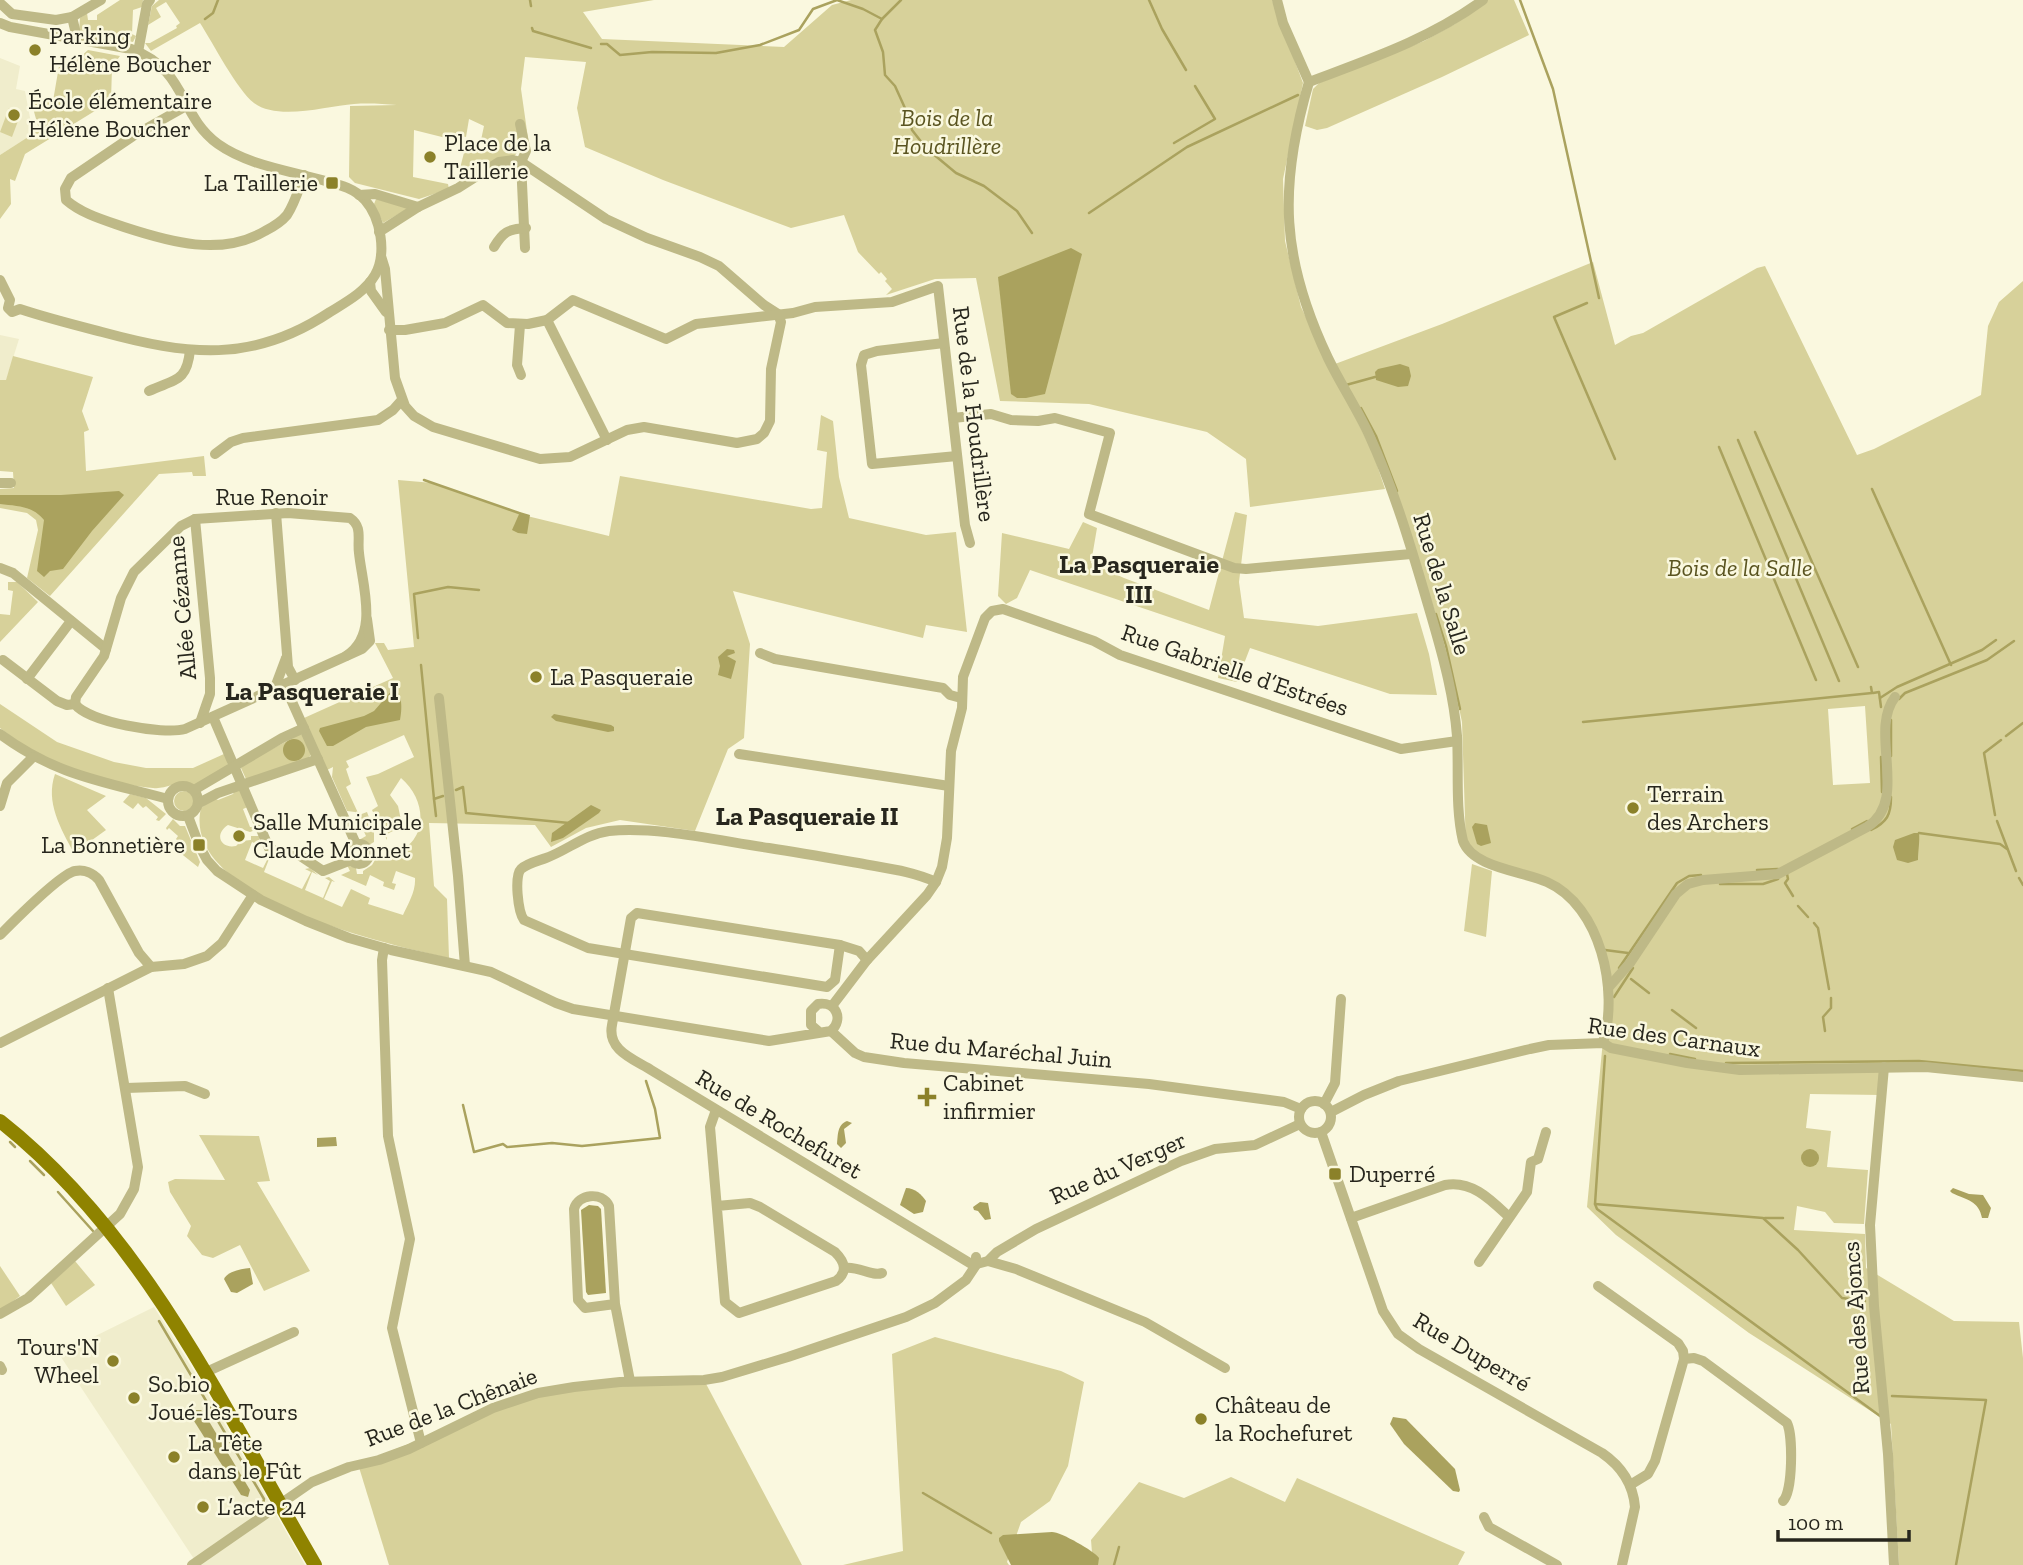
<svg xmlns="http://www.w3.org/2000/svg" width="2023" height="1565" font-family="'Zilla Slab',serif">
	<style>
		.built { fill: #f0edcc }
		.green { fill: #d7d19a; fill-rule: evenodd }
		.water { fill: #aaa25e }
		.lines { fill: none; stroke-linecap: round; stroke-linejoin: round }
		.stream { stroke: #aaa25e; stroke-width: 2.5 }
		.minor { stroke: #beb987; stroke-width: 10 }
		.major { stroke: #8f8300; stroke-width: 14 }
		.poi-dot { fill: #8b8129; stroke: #faf8df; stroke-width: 2.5 }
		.labels { text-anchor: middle; stroke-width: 5; stroke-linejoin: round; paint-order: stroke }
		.poi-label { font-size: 24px; fill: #27261d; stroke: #faf8df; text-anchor: start }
		.park-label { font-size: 24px; font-style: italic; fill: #5a5420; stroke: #faf8df }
		.street-label { font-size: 24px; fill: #27261d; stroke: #faf8df }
		.neighbourhood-label { font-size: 26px; font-weight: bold; fill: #27261d; stroke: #faf8df }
	</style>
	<rect width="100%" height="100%" fill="#faf8df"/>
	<g class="built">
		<path d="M0 58 20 66 16 89 25 91 33 134 0 155Z"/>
		<path d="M0 335 19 339 4 387H0Z"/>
		<path d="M154 1307 199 1379 305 1565H192L196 1562 59 1354Z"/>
	</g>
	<g class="green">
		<path d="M120 0H143L142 7 133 10 132 34 136 36 133 42 79 31 80 18 87 13 88 20H97V15Z"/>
		<path d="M159 0H654L583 12 602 39 784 47 832 5 851 0H1272L1303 83 1283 179 1285 241 1301 307 1373 453 1385 489 1250 507 1246 459 1207 432 1089 404 1000 401 976 278 935 279 886 295 892 289 885 281 887 279 881 272 879 274 858 252 844 215 791 228 663 180 585 147 577 108 586 62 525 57 521 89 528 138 513 158 466 180 458 176 466 145 487 150 488 142 481 140 484 126 469 119 466 137 456 135 446 138 414 130 413 177 448 184 449 189 419 199 355 183 349 177 350 106 397 105C383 104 369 103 354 104 327 106 278 121 254 103 237 90 213 43 200 23L151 51 145 43H150L177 28 176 26 180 23 166 2 156 8 161 17 148 25 152 6Z"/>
		<path d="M1487 0H1514L1529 35 1442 77 1327 128 1317 130 1305 126 1313 89 1319 83 1424 41 1455 24Z"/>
		<path d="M88 50 120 56 112 67 111 101 25 154 15 181 10 179 11 204 0 219V155L39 130 30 97 53 101 59 66 67 67 69 62 77 60Z"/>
		<path d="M9 108 21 113 12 137 0 132Z"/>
		<path d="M376 199 409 208 383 223 374 204Z"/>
		<path d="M1593 262 1615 345 1631 336 1643 333 1757 268 1765 266 1857 455 1874 449 1981 395 1988 326 1999 302 2023 281V1077L1884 1067 1881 1095 1810 1094 1806 1128 1831 1131 1827 1167 1868 1170 1864 1224 1834 1223 1825 1212 1797 1206 1794 1230 1865 1234 1866 1268 1954 1321 2019 1322 2023 1358V1565H1899L1891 1424 1749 1333 1616 1235 1587 1207 1608 988 1597 943 1565 891 1466 849 1462 722 1446 646 1403 514 1335 364 1442 324ZM1865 706 1870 783 1833 785 1828 709Z"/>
		<path d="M13 356 93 377 82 411 89 430 84 432 86 471 204 456 206 476H193L192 472 159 474 50 596 27 578 38 530 36 520 27 513 0 508V489L14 488 13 472 0 471V380H6Z"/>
		<path d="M821 415 833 421 839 477 849 518 926 535 956 532 967 632 926 625 923 638 733 591 750 644 744 738 728 749 695 831 620 820 586 828 551 847 535 825 429 823 434 886 447 899 449 958C387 944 180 898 201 808L214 798 218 800 233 794 235 790H240L250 806 243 809 250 827H257L258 829 250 832 228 825C214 834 220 849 236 846L241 841 251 840V836H260L259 845 252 842 245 860 263 868 270 854 264 851 266 850 271 854 264 872 302 889 311 872 305 869 310 868 318 875 312 872 305 890 323 898 330 881 325 878 329 877 335 882 332 881 324 899 342 907 351 889 370 898 368 904 403 915C408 904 416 891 415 878L396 871 392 883 396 884 394 890 383 886 384 882 370 875 366 886 341 875 350 871 347 865 356 868 357 874H363V871L372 865 378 855 382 853 383 857 389 855 387 848H390L391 855C429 843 428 801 401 778L390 795 398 806 401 820 397 829 387 834V840L372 810 378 806 366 777 378 774 414 757 404 735 346 761 349 767 346 769 351 784 346 787 359 815 367 812 374 831V842L369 845 359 840 366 836 355 812 347 811 332 777 333 767 327 770 304 718 393 678 375 643H384L388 650 414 647 398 480 433 483 523 515 609 536 620 476 811 509 822 508 827 452 817 450Z"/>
		<path d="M1235 512 1247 515 1239 582 1244 618 1318 626 1417 613 1429 654 1437 695 1390 694 1250 648 1237 682 1218 678 1225 636 1030 570 1017 598 1006 604 998 596 1002 533 1069 549 1083 522 1097 528 1091 563 1124 578 1209 610Z"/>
		<path d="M8 582H17L38 602 0 642V614L10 615 13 591 8 590Z"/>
		<path d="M0 704 57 742 114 762 146 768H193L224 754 227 756 228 766 194 785C182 777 168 790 153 788 126 786 73 774 49 761 32 752 16 740 0 728Z"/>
		<path d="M300 734 304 736 311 755 308 758 246 779 241 768 244 764Z"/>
		<path d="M55 774 106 796 87 810 106 830 74 853C61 829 45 802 55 774Z"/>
		<circle cx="184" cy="801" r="10"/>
		<path d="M130 794 146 798 166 814 159 821 156 820 158 817 146 806 143 808 138 803 133 809 123 802Z"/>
		<path d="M173 819 180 826H185L200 862 198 867 174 848 180 843 176 839 178 836 169 828 167 830 166 828Z"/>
		<path d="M1472 864 1492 871 1486 937 1464 931Z"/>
		<path d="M199 1135 259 1136 270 1181 257 1182 310 1271 264 1291 240 1245 213 1258 202 1255 187 1236 191 1226 170 1192 168 1182 175 1179 225 1180Z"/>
		<path d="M75 1261 95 1285 66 1306 51 1283Z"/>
		<path d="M0 1266 20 1296 0 1311Z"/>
		<path d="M935 1337 1061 1371 1084 1382 1068 1466 1050 1501 1021 1522 1007 1562 1009 1565H843L903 1551 892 1354Z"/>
		<path d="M704 1380 802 1565H389L358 1464 538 1393Z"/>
		<path d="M1231 1477 1285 1502 1297 1478 1465 1552 1458 1565H1093L1091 1540 1139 1482 1184 1498Z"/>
	</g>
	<g class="water">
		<path d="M1071 248 1082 254 1045 394 1026 398H1017L1011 394 998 277Z"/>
		<path d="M1400 364 1409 367 1411 376 1408 386 1398 387 1376 380 1375 372 1378 369Z"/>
		<path d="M119 491 124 495 92 531 63 569 50 571 44 577 37 571 44 520C33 506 17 506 0 504V495H61Z"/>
		<path d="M520 512 530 515 527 534 518 533 512 530Z"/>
		<path d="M727 649 734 650 735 653 727 656 736 661 731 679 718 675 720 666 718 657Z"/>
		<path d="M394 688C403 694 402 710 400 720L366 727 333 746H327L319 731 320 728 364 716 374 711Z"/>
		<path d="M554 714 611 725 614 727V731L608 732 556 721 551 717Z"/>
		<circle cx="294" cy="750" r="11"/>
		<path d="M591 805 601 810 599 813 563 838 551 842 552 833Z"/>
		<path d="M1475 823 1487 825 1491 843 1481 846 1477 844 1472 827Z"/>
		<path d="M1914 833H1919C1920 841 1918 851 1918 860L1908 863 1897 860 1893 847 1895 840Z"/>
		<path d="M847 1121 852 1123 844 1129 846 1143 841 1148 837 1144C838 1135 837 1125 847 1121Z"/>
		<path d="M336 1137 337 1146 317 1147V1138Z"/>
		<circle cx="1810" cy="1158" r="9"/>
		<path d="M906 1188C915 1188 922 1195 926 1201L923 1212 914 1214 900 1205Z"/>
		<path d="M1953 1188 1969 1194 1983 1195 1991 1208 1988 1218H1982C1979 1201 1967 1200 1952 1193L1950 1191Z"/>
		<path d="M980 1202 988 1203 991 1219 985 1220 978 1211 974 1210 973 1207Z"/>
		<path d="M589 1205 598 1206 601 1209 606 1293 588 1295 586 1292 581 1210Z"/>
		<path d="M250 1268 253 1284 237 1293 231 1292 224 1279C228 1271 241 1269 250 1268Z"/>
		<path d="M195 1410H201L204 1413 250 1490 248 1497 241 1495 194 1421 193 1414Z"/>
		<path d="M1393 1417 1406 1419 1455 1469 1460 1490 1459 1492 1453 1491 1404 1444 1390 1424Z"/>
		<path d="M1052 1532C1061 1532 1094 1551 1099 1558L1098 1565H1011L999 1541V1538L1003 1535Z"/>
	</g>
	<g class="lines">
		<g class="stream">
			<path d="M530 0 531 6"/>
			<path d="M1149 0 1162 29 1186 70"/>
			<path d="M1520 0 1553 89 1599 298"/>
			<path d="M205 19 213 13 218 0"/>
			<path d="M882 19 875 30 883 52 885 75 895 86 909 117 912 130 926 148 956 173 984 186 1017 211 1032 233"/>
			<path d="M532 28 533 31 591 48"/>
			<path d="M601 44H607L620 55 652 52 716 53 760 45 799 30 813 9 837 0 863 9 882 19 901 0"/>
			<path d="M1174 143 1215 119 1195 86"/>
			<path d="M1089 213 1187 147 1298 95"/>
			<path d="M1587 303 1554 317 1615 459"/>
			<path d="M1346 385 1375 377"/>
			<path d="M1361 408 1376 436 1397 491"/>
			<path d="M1755 432 1858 667"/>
			<path d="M1738 440 1839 681"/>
			<path d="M1719 447 1816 680"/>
			<path d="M424 480 519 513"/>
			<path d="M1872 489 1951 665"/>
			<path d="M1436 614 1446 646 1460 709"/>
			<path d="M418 638 414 594 448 587 479 590"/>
			<path d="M421 665 434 799 443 796"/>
			<path d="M1873 693 1879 692 1881 707"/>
			<path d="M1880 698 1897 687 1982 650 1996 640"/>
			<path d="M1899 699 1905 693 1987 660 2014 641"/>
			<path d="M1583 722 1872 693 1871 687"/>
			<path d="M2006 736 2023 723"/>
			<path d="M1891 756V720"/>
			<path d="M1881 757 1882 792"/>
			<path d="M456 790 463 787 466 813 569 823"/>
			<path d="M434 799 436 816"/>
			<path d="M1995 815 1984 753 2001 740"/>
			<path d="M1997 821 2016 871"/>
			<path d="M1852 829 1867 821"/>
			<path d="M1871 830C1887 822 1891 815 1891 797"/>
			<path d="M1919 833 2000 844 2007 849"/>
			<path d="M1757 870 1778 869"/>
			<path d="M1787 874 1788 879 1785 883 1793 896"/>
			<path d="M2019 878 2023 885"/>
			<path d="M1720 884H1763L1778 879"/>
			<path d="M1798 906 1808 917"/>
			<path d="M1814 923 1818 928 1829 989"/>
			<path d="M1605 950 1628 953"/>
			<path d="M1619 968 1677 883 1689 876 1701 875"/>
			<path d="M1631 979 1649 993"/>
			<path d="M1614 997 1633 968"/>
			<path d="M1672 1010 1696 1028"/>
			<path d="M1825 1031 1823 1017 1831 1008V998"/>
			<path d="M1670 1054 1695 1059"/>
			<path d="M1605 1056 1595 1204 1597 1209 1880 1416"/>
			<path d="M1726 1063 1919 1061 2023 1071"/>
			<path d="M463 1105 474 1152 503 1144 507 1147 552 1143 582 1146 660 1138 655 1109 646 1081"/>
			<path d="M10 1142 15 1147"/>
			<path d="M30 1161 44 1175"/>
			<path d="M58 1192 93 1231"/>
			<path d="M1595 1204 1763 1218 1798 1250 1842 1298 1865 1301"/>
			<path d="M1765 1218H1783"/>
			<path d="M159 1321 264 1499 263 1504 259 1509"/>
			<path d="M1892 1396 1986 1400 1956 1565"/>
			<path d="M923 1493 991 1533"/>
			<path d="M1114 1565 1119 1547"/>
		</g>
		<g class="minor">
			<path d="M1277 0 1283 23 1309 82"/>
			<path d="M0 3 12 14 56 20 72 17"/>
			<path d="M0 23 10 27 131 49C188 70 178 115 218 144 246 164 285 170 318 179 335 184 352 186 365 200 381 218 387 254 375 275 365 292 346 302 330 312 252 364 187 355 102 332 75 325 47 318 20 309L12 312 8 308 10 300 0 280"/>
			<path d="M77 38 72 17 101 0"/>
			<path d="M138 52 147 4 150 0"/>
			<path d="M1309 82C1278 187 1281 259 1328 358 1341 385 1358 410 1370 437 1397 496 1415 561 1433 622 1444 660 1454 697 1457 736 1459 771 1455 807 1463 841 1473 868 1523 871 1547 882 1601 906 1619 991 1603 1043"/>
			<path d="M1309 82C1370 59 1430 39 1483 0"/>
			<path d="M188 105 133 136 71 178 65 189 66 200C82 214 104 220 124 227 170 242 221 257 265 231 273 227 282 221 287 215 295 203 299 188 304 175"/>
			<path d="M520 124 526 151 521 162 525 248"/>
			<path d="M359 195 375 194 418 207"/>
			<path d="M379 232 418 207 458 188 499 162 513 160 521 162 606 219 647 238 700 257 719 266 764 305 778 314 781 322 771 369 770 421 764 433 757 439 737 443 644 427 627 430 570 457 540 459 433 427 414 416 405 406 395 378 385 269 381 256"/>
			<path d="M494 247C503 232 508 229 526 228"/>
			<path d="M370 282 371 291 386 312"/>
			<path d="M547 320 607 440"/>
			<path d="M520 325 517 365 521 375"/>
			<path d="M389 330H405L445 323 483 305 507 323 528 324 547 320 573 300 666 339 696 324 793 313 815 307 892 302 938 286 965 525 970 543"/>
			<path d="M944 343 877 351 864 355 861 365 872 464 957 456"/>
			<path d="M149 391C175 379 187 382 190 350"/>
			<path d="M953 418 991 414 1011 420 1038 421 1055 418 1110 433 1089 514 1234 568 1246 569 1411 554"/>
			<path d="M215 454 231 442 243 438 378 420 393 410 401 401"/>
			<path d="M0 483H11"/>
			<path d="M276 513 288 667 295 680"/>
			<path d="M195 519 210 678V694L200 723"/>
			<path d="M0 568 13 573 106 649"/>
			<path d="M760 653 775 659 943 688 950 695 961 698"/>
			<path d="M3 660 57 701 67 705 75 704"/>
			<path d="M27 679 71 621"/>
			<path d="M284 684 356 844"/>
			<path d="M274 690 286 658"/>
			<path d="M439 698 458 876 465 966"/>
			<path d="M75 704 76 697 104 656 121 598 134 572 181 526 195 519 288 513 350 518C363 527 357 539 359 553 362 584 380 635 346 656"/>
			<path d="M75 704C88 722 163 735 185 729L362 649 370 641 367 619"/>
			<path d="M213 717 269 848 277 852 299 855 323 871 351 860"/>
			<path d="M0 734C57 776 102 781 168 799"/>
			<path d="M739 754 949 786"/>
			<circle cx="183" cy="801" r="15"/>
			<path d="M194 790 282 738 304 728"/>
			<path d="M199 803 218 793 318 759"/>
			<path d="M0 806 7 783 33 757"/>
			<path d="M188 816 199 845 207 860 217 871 261 900 306 921 349 938 391 950 491 972 556 1003 573 1009 769 1041 831 1031C844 1019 836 1001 818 1004L811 1011V1025L818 1031"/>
			<circle cx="359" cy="854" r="10"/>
			<path d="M0 935C13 922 60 874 75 871 84 869 93 873 99 880L139 953 151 967"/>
			<path d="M840 945 835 980 827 987 588 948 524 920C518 912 514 876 521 869 528 863 538 861 546 858 568 850 585 834 609 831 657 826 720 841 769 848 802 853 835 859 869 865 892 869 914 872 936 882"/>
			<path d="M384 948 382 960 388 1136 410 1239 392 1328 421 1443"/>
			<path d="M867 960 859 951 840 945 637 913 631 918 612 1025C607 1050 633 1059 651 1070L973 1265 988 1261 997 1252 1036 1229 1181 1161 1215 1149 1255 1145 1300 1124"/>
			<path d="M1608 988 1630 963 1676 894 1688 884 1703 880 1778 874 1867 827C1910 800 1868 732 1895 697"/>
			<path d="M832 1006 867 960 927 895 936 882 942 867 947 838 951 751 962 708 963 677 985 618 992 611 1003 609 1094 641 1120 655 1401 749 1457 741"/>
			<path d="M831 1031 855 1053 864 1057 904 1063 1149 1084 1284 1102 1301 1109"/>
			<path d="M0 1043 151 967 184 964 207 956 222 943 253 895"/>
			<path d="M1884 1067 1870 1225 1874 1306 1888 1454 1894 1565"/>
			<path d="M126 1088 185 1086 205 1094"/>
			<circle cx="1315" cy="1117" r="16"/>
			<path d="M1324 1104 1335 1083 1341 999"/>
			<path d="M716 1110 710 1127 725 1302 739 1313 836 1281C848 1272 845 1262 835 1252L760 1207 750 1203 717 1206"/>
			<path d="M1331 1112 1364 1095 1399 1081 1530 1049 1549 1045 1603 1043 1611 1048 1687 1063 1740 1070 1926 1067 2023 1077"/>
			<path d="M1321 1132 1383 1311 1398 1334 1419 1349 1602 1453C1621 1466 1633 1483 1635 1507L1622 1565"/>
			<path d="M1351 1218 1445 1185C1472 1180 1491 1200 1509 1217"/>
			<path d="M988 1261 1016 1269 1145 1322 1225 1368"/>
			<path d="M1479 1262 1527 1192 1531 1162 1538 1159 1546 1132"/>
			<path d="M845 1268C859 1266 872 1277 882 1273"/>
			<path d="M1598 1286 1678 1343 1683 1351 1684 1359"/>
			<path d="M615 1304 585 1308 578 1300 574 1209C578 1194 602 1191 609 1206L615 1304 630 1381"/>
			<path d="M0 1314 28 1298 120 1214 134 1189 138 1167 108 988"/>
			<path d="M0 1366 2 1370"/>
			<path d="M204 1373 294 1332"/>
			<path d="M1630 1485 1648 1474 1655 1461 1684 1359 1694 1358 1703 1361 1787 1423C1793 1435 1793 1492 1783 1501"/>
			<path d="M1484 1517 1489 1527 1557 1565"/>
			<path d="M192 1565 312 1482 349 1467 379 1460 409 1449 493 1408 538 1393 574 1387 620 1382 704 1380 722 1377 788 1357 906 1317 935 1303 966 1280 976 1265V1257"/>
		</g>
		<path class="major" d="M0 1121C145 1235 224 1410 315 1565"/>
	</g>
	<g class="poi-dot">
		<circle cx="35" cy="50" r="7"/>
		<circle cx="14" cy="115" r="7"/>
		<circle cx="430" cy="157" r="7"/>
		<rect x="325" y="176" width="14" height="14" rx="3.5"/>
		<circle cx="536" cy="677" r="7"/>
		<circle cx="1633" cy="808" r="7"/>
		<circle cx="239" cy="836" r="7"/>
		<rect x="192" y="838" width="14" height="14" rx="3.5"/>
		<path d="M923.5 1086.5h7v7h7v7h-7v7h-7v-7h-7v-7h7z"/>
		<rect x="1328" y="1167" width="14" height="14" rx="3.5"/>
		<circle cx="113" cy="1361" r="7"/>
		<circle cx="134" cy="1398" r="7"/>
		<circle cx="1201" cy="1419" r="7"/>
		<circle cx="174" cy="1457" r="7"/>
		<circle cx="203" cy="1507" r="7"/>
	</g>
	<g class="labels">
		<g class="poi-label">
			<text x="49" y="44">Parking<tspan x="49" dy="28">Hélène Boucher</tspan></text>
			<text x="28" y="109">École élémentaire<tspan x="28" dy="28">Hélène Boucher</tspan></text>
			<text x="444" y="151">Place de la<tspan x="444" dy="28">Taillerie</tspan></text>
			<text x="318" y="191" text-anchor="end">La Taillerie</text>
			<text x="550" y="685">La Pasqueraie</text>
			<text x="1647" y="802">Terrain<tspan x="1647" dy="28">des Archers</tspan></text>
			<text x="253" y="830">Salle Municipale<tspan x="253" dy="28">Claude Monnet</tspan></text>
			<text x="185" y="853" text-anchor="end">La Bonnetière</text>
			<text x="943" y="1091">Cabinet<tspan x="943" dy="28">infirmier</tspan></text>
			<text x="1349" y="1182">Duperré</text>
			<text x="99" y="1355" text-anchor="end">Tours'N<tspan x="99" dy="28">Wheel</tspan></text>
			<text x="148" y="1392">So.bio<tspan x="148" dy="28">Joué-lès-Tours</tspan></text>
			<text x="1215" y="1413">Château de<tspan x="1215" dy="28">la Rochefuret</tspan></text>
			<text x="188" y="1451">La Tête<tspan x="188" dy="28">dans le Fût</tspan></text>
			<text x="217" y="1515">L’acte 24</text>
		</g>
		<g class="park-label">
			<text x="947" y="126">Bois de la<tspan x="947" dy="28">Houdrillère</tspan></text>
			<text x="1740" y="576">Bois de la Salle</text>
		</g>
		<g class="street-label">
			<text transform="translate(974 414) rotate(83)" y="8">Rue de la Houdrillère</text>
			<text x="272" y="505">Rue Renoir</text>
			<text transform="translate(1442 584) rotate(73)" y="8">Rue de la Salle</text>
			<text transform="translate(182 608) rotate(-95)" y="8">Allée Cézanne</text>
			<text transform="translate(1235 670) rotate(19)" y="8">Rue Gabrielle d’Estrées</text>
			<text transform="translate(1674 1037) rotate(8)" y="8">Rue des Carnaux</text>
			<text transform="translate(1001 1050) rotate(5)" y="8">Rue du Maréchal Juin</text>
			<text transform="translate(779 1124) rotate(31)" y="8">Rue de Rochefuret</text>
			<text transform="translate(1118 1168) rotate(-24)" y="8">Rue du Verger</text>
			<text transform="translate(1856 1318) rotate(-94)" y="8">Rue des Ajoncs</text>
			<text transform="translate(1472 1352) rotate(31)" y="8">Rue Duperré</text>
			<text transform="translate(451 1407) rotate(-21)" y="8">Rue de la Chênaie</text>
		</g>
		<g class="neighbourhood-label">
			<text x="1139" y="573">La Pasqueraie<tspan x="1139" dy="30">III</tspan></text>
			<text x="312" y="700">La Pasqueraie I</text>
			<text x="807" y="825">La Pasqueraie II</text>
		</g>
	</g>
	<path d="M1778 1530v10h131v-10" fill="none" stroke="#27261d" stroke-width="3.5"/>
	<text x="1788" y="1530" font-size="21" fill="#27261d" stroke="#faf8df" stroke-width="5" paint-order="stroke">100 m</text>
</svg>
